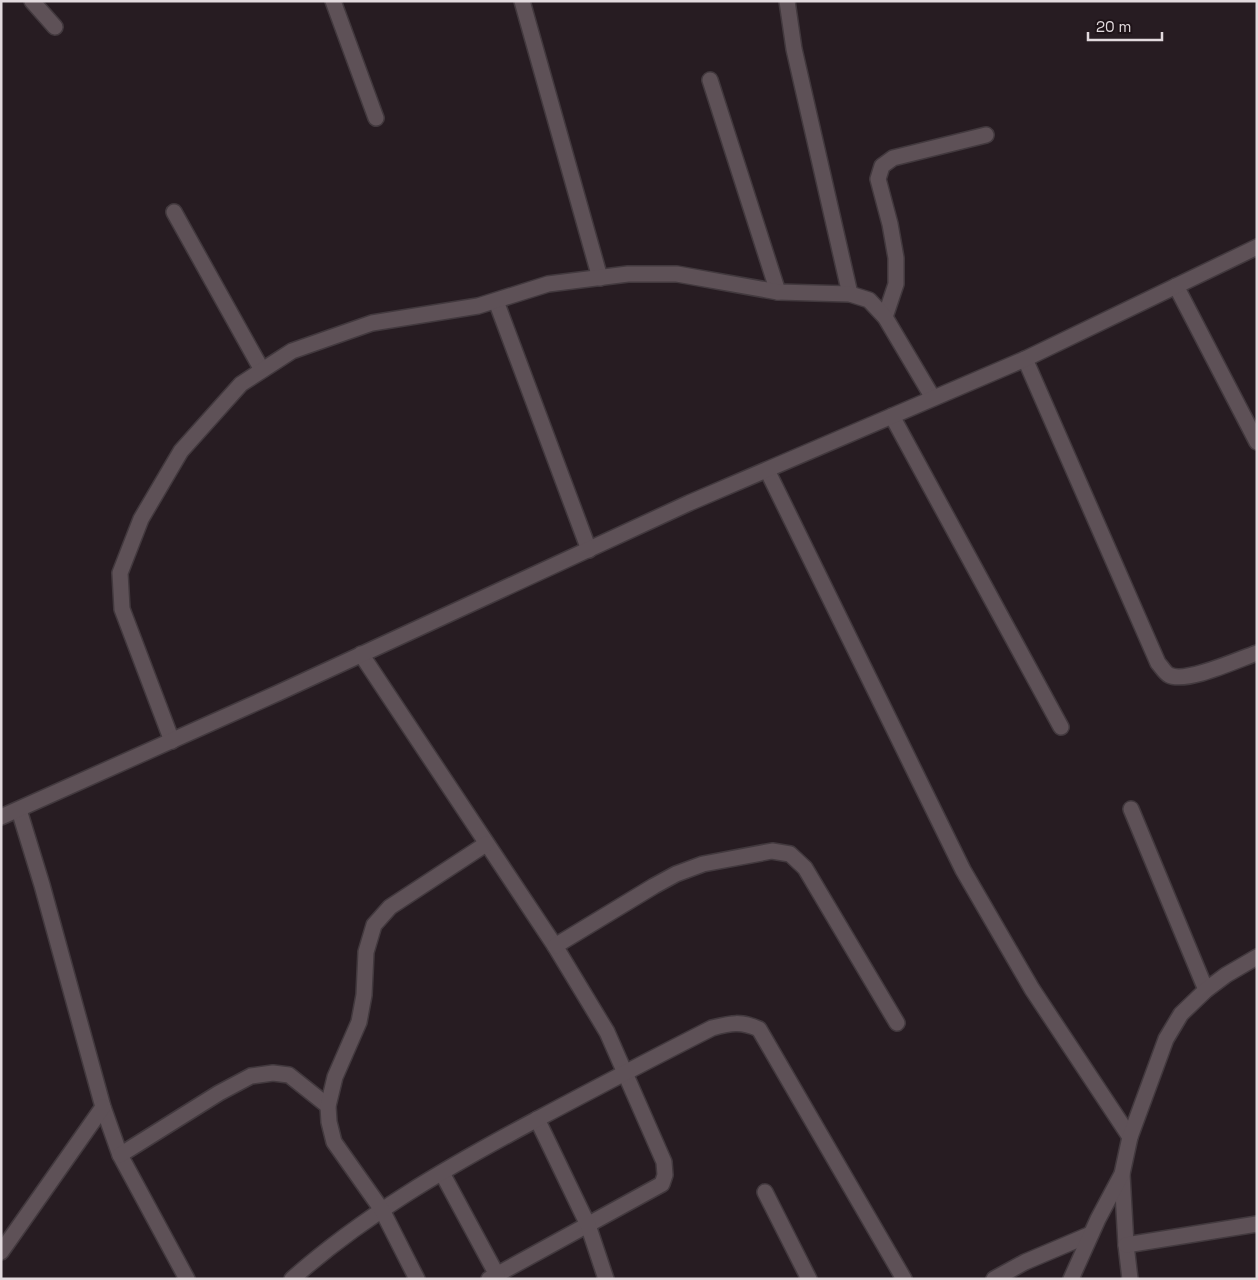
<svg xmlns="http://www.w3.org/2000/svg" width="1258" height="1280" font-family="'Space Grotesk',sans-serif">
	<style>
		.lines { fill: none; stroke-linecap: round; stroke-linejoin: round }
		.street-casing { stroke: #42393e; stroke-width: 18 }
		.street { stroke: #5e5157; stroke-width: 15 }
	</style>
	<rect width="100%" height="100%" fill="#271c22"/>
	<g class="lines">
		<defs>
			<g id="street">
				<path d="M32 1 55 27"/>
				<path d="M333 1 376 118"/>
				<path d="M522 1 600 278"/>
				<path d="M787 1 794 49 850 294"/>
				<path d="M710 80 778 292"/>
				<path d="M174 212 262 370"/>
				<path d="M1176 286 1257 442"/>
				<path d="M496 301 589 550"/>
				<path d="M885 317 896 284V258L890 224 878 179 882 166 893 158 986 135"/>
				<path d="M1025 359 1158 663C1161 666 1165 673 1169 675 1186 684 1239 659 1257 653"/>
				<path d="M892 416 1061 727"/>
				<path d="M767 470 963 870 1032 989 1130 1137"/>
				<path d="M361 654 555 946 607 1032 664 1162 665 1175 662 1184 489 1279"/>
				<path d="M172 741 122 609 120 573 141 519 181 451 241 384 292 351 372 323 478 306 548 284 628 274H677L778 292 850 294 869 300 885 317 933 398"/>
				<path d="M1131 809 1206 990"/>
				<path d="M19 810 42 885 103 1107 120 1155 187 1279"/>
				<path d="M1 817 278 693 689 503 1025 359 1257 247"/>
				<path d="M555 946 654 886 676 874 703 864 772 851 790 854 805 868 897 1023"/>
				<path d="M537 1119 588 1225 606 1279"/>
				<path d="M120 1155 219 1093 251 1076 273 1073 289 1075 328 1106"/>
				<path d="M442 1173 497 1275"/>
				<path d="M1122 1174 1126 1245 1130 1279"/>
				<path d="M765 1192 809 1279"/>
				<path d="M1126 1245 1257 1224"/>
				<path d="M1 1252 103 1107"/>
				<path d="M292 1279C363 1216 446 1168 530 1123 590 1091 651 1059 712 1028 731 1023 741 1021 759 1029L904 1279"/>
				<path d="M417 1279 382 1210 334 1142 329 1122 328 1106 335 1077 359 1022 364 995 366 952 374 925 390 907 486 844"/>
				<path d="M994 1279 1025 1262 1091 1234"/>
				<path d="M1071 1279 1098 1219 1122 1174 1130 1137 1166 1039 1181 1014 1206 990 1226 975 1257 957"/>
			</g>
		</defs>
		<use href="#street" class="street-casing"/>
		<use href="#street" class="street"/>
	</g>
	<rect width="1258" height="1280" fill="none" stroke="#e2dade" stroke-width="5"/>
	<path d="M1088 32v8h74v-8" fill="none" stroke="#e2dade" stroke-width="2.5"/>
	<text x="1096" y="32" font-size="15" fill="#e2dade" stroke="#1e1318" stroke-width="4" paint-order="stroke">20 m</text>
</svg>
